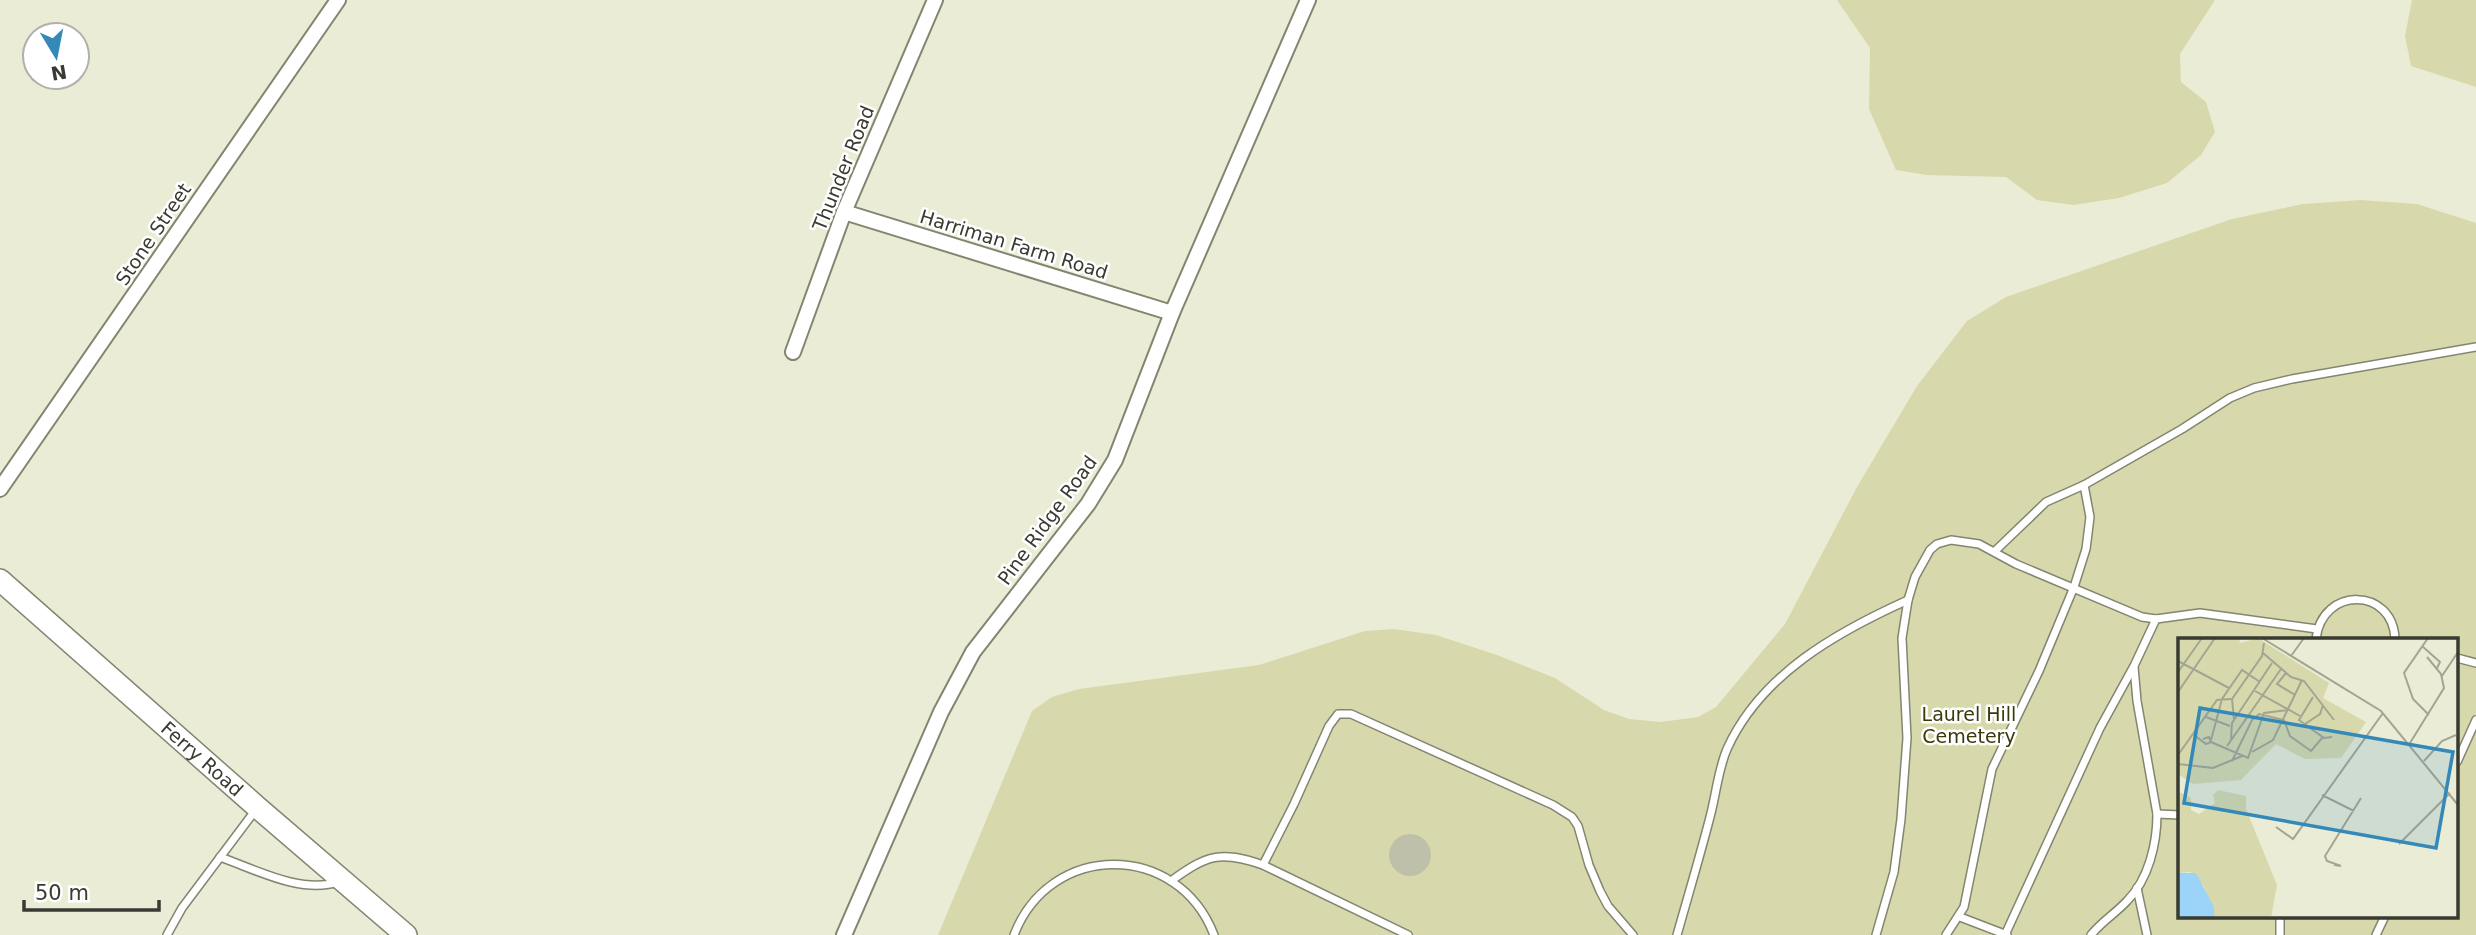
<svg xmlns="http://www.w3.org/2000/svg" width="2476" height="935" font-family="'DejaVu Sans',sans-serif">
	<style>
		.green { fill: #d7d9ac; fill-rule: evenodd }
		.building { fill: #bfc0aa }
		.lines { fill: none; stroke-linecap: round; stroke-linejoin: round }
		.lane-casing { stroke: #838570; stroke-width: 10 }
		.street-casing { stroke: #838570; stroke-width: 18 }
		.secondary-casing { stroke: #838570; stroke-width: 24 }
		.lane { stroke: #fff; stroke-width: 7 }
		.street { stroke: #fff; stroke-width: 14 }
		.secondary { stroke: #fff; stroke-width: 21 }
		.labels { text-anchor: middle; stroke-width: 5; stroke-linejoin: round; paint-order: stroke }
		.street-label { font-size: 19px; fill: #393a31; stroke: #fff }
		.park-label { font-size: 19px; fill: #39390a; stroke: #fff }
		.inset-road { fill: none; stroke: #a3a593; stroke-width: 2 }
		.view { fill: #3589b9; fill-opacity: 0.15; stroke: #3589b9; stroke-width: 3.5 }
		.inset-edge { fill: none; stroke: #393a31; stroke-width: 3.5 }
	</style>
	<rect width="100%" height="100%" fill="#eaecd5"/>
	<g class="green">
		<path d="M1837 0H2215L2180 54 2181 82 2206 102 2215 132 2201 155 2167 183 2119 198 2073 205 2037 200 2006 177 1927 175 1896 170 1869 109 1870 48Z"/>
		<path d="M2412 0H2476V87L2411 66 2405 36Z"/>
		<path d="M2361 200 2417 204 2476 223V935H938L1032 711 1052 697 1079 689 1259 665 1365 631 1394 629 1436 635 1497 655 1555 678 1604 710 1629 719 1661 722 1698 717 1716 707 1785 624 1857 487 1917 386 1967 321 2006 297 2232 219 2303 204ZM2180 639H2457V916H2180Z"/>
	</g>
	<circle class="building" cx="1410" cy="855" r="21"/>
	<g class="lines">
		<defs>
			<g id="lane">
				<path d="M1995 551 2046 502 2084 485 2182 429 2230 398 2254 388 2292 379 2476 347"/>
				<path d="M2316 639C2322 586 2393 587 2395 639"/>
				<path d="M2457 658 2476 663"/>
				<path d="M2457 762 2476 720"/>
				<path d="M2157 814 2180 815"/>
				<path d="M220 857C257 870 300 894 339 882"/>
				<path d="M1263 865 1294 804 1329 726 1338 714H1351L1553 805 1572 817 1578 826 1589 865 1600 891 1608 906 1633 935"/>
				<path d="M1171 881C1207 855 1220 850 1263 865L1408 935"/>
				<path d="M2137 888 2147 935"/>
				<path d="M1960 917 2007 935"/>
				<path d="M167 935 182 908 257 808"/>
				<path d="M1014 935C1050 841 1178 841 1214 935"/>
				<path d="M1677 935C1688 896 1700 856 1710 817 1716 795 1718 770 1727 749 1761 674 1837 632 1908 600"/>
				<path d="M1876 935 1894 872 1901 819 1907 738 1902 638 1908 600 1915 577 1930 550 1937 544 1951 540 1979 544 2016 564 2142 617 2156 619 2200 613 2317 629"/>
				<path d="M1946 935 1964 907 1992 769 2039 671 2074 587 2086 549 2090 517 2084 485"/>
				<path d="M2005 935 2100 728 2134 666 2156 619"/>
				<path d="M2091 935C2101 922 2116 913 2127 901 2149 879 2157 843 2157 814L2137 701 2134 667"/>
				<path d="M2280 935V916"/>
				<path d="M2376 935 2385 916"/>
			</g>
			<g id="street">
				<path d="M844 212 1172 313"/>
				<path d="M793 352 844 212 935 0"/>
				<path d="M0 489 338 0"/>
				<path d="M844 935 941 712 973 652 1088 504 1115 460 1172 313 1308 0"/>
			</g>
			<g id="secondary">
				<path id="s1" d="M0 580 257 807 406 935"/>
			</g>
		</defs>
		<use href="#lane" class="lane-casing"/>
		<use href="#street" class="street-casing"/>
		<use href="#secondary" class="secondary-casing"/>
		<use href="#lane" class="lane"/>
		<use href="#street" class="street"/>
		<use href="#secondary" class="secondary"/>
	</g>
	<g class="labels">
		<g class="street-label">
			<text transform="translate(843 168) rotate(-68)" y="7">Thunder Road</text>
			<text transform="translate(153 234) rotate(-56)" y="7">Stone Street</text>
			<text transform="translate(1014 244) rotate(17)" y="7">Harriman Farm Road</text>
			<text transform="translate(1047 520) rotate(-54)" y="7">Pine Ridge Road</text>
			<text dy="7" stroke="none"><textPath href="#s1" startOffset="270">Ferry Road</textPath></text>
		</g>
		<g class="park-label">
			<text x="1969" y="721">Laurel Hill<tspan x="1969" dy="22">Cemetery</tspan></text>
		</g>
	</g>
	<g transform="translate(2178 638)">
		<rect width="280" height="280" fill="#eaecd5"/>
		<path d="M2 0H61L62 5 80 0 151 45 145 60 188 84 163 120 127 121 98 106 63 142 15 146 0 136ZM40 152 68 158V171L99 247 93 280H36L26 248 12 234 0 235V153L13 160V172L21 176 37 165 35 157Z" fill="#d7d9ac"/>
		<path d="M0 235H18L36 269V280H0Z" fill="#9bd3f9"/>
		<path class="inset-road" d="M84 0 203 73 280 167M250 0 226 35 235 61 251 77M244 8 262 24 259 30M85 15 113 39 126 43 156 82M113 18 126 0M0 23 51 50M0 34 24 0M108 35 99 46 117 57M264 38 280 14M77 53 122 78M0 54 37 0M135 59 121 82 146 100 154 99M28 79 52 88M56 81 54 61 84 18 86 5M127 86 142 76 145 67M16 97 28 106 33 104 31 99 25 101M53 101 54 85 94 25M33 102 44 61 64 32 82 44M33 104 70 120 86 75 110 72M232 105 266 50 263 36 249 19M49 108 103 31M74 114 95 102 124 42M0 117 39 62 53 61M54 123 74 82 81 76 106 82 112 98 133 113 145 99M246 123 264 103 278 97M0 126 35 130 64 118M144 157 176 173M98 189 115 201 205 75M221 206 272 155M156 227 163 228 149 223 147 218 183 160"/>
		<path class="view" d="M22 70 275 114 258 210 6 165Z"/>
		<rect width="280" height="280" class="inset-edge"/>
	</g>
	<g transform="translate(56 56) rotate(170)"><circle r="33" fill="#ffffff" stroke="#b0b0ad" stroke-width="2"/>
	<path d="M0-5L12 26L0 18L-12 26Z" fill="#3589b9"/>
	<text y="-10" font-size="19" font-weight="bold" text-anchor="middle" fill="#393a31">N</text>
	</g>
	<path d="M24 900v10h135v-10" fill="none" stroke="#393a31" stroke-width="3.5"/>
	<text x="35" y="900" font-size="21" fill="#393a31" stroke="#ffffff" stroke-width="5" paint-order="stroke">50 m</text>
</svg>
